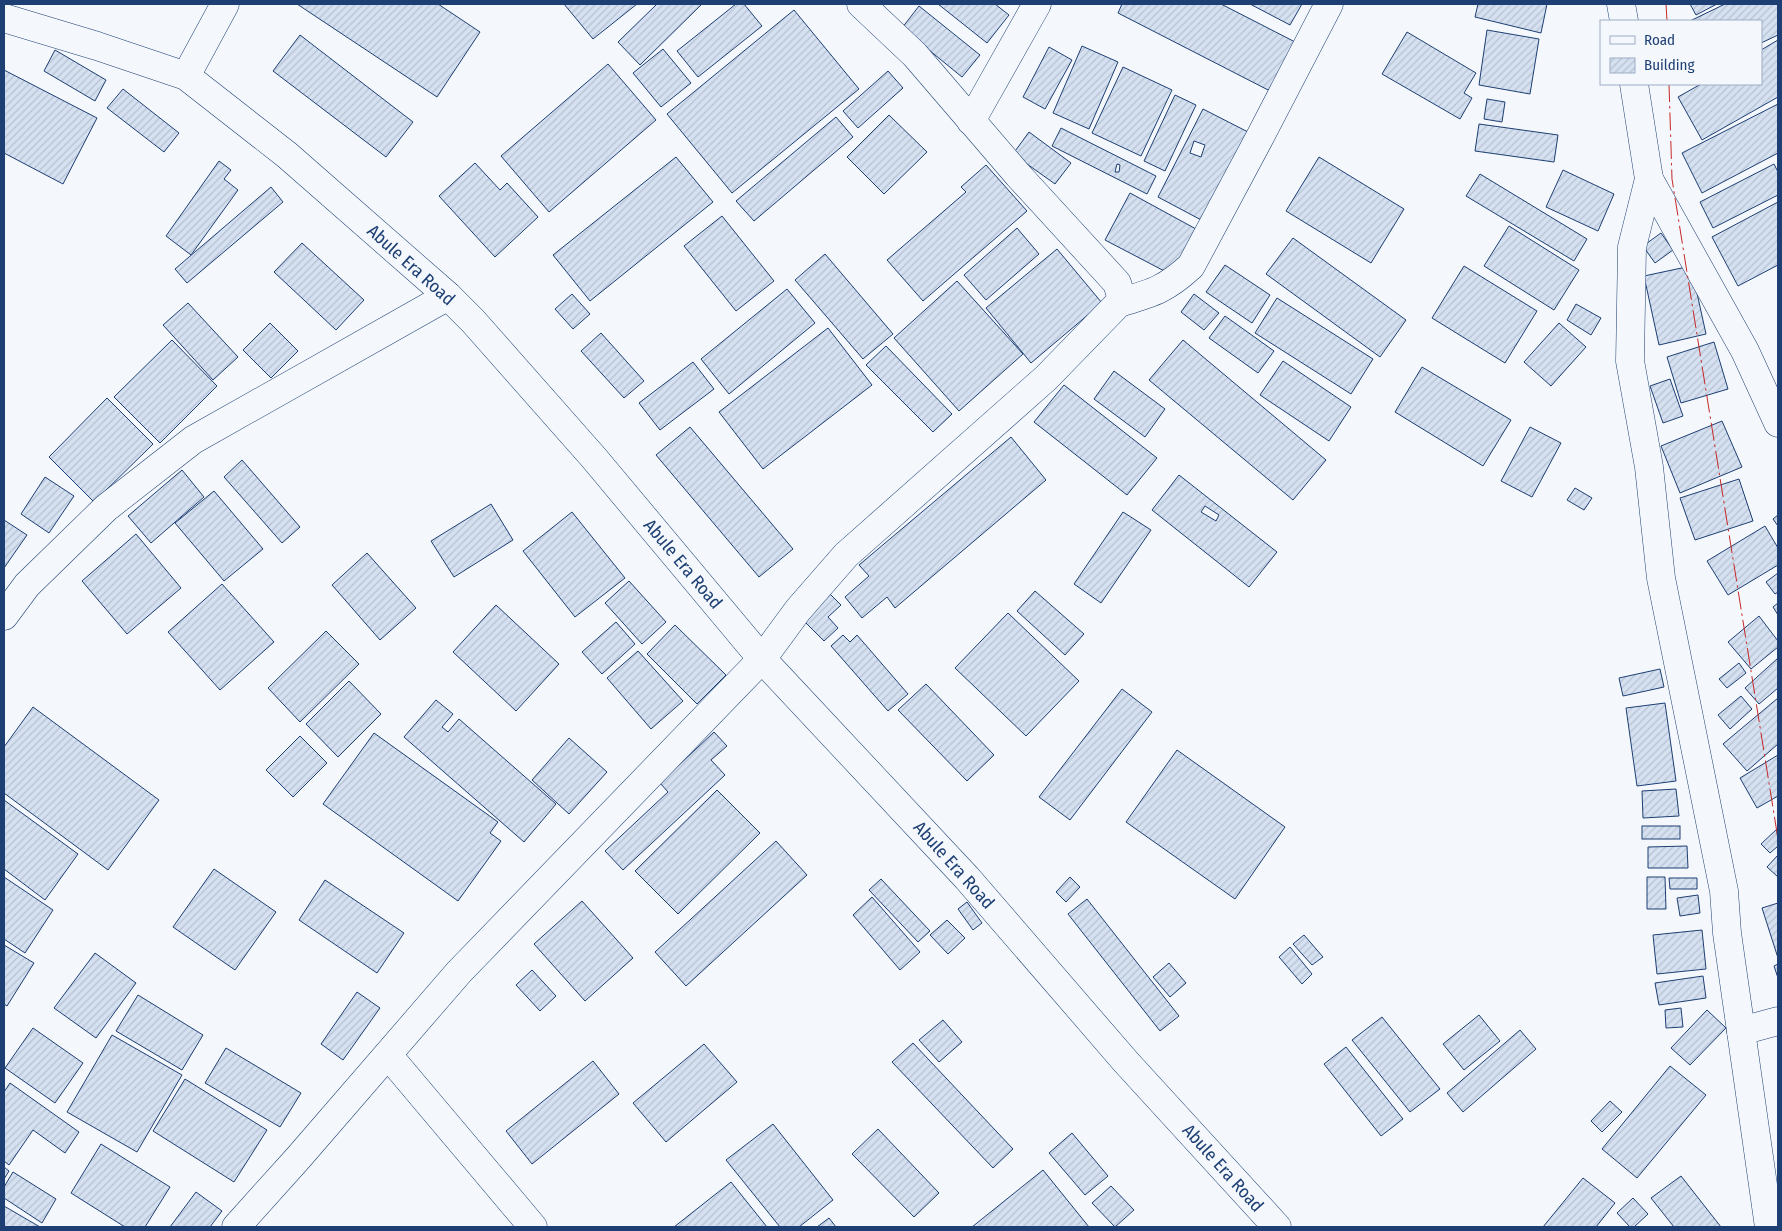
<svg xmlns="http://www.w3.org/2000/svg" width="1782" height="1231" font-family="'Fira Sans Condensed',sans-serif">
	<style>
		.building { fill: url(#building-hatch); stroke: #1d3f73; fill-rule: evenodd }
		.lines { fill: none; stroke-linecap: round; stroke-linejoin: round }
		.minor-casing { stroke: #1d3f73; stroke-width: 29 }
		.tertiary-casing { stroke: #1d3f73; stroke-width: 29 }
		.minor { stroke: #f4f7fb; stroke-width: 28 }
		.tertiary { stroke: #f4f7fb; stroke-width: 28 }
		.power { stroke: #c62828; stroke-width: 1; stroke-dasharray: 18 4 2.5 4; stroke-linecap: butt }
		.labels { text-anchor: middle; stroke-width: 4; stroke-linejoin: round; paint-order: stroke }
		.street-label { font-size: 18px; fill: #1d3f73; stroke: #f4f7fb }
	</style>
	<defs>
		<pattern id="building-hatch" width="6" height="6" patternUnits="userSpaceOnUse" patternTransform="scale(1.25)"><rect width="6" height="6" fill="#d5e0f0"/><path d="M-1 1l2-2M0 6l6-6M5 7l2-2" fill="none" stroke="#b6c1d1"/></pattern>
	</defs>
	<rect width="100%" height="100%" fill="#f4f7fb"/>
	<g class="building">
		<path d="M297 4H438L480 32 437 97Z"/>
		<path d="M564 4H637L593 39Z"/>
		<path d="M657 4H702L640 65 618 42Z"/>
		<path d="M736 4H744L762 26 698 77 677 51Z"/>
		<path d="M938 4H995L1009 15 987 43Z"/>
		<path d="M1122 4H1221L1299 44 1274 93 1118 13Z"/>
		<path d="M1250 4H1302L1290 25Z"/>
		<path d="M1478 4H1547L1541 33 1475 17Z"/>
		<path d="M1690 4H1717L1696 15Z"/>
		<path d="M1725 4H1777L1778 7V35L1761 43V21H1690Z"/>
		<path d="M919 6 980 55 962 77 902 28Z"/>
		<path d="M794 10 859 89 732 193 667 114Z"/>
		<path d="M1487 30 1539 39 1530 94 1479 85Z"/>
		<path d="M1407 32 1476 73 1464 93 1472 98 1460 119 1382 74Z"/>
		<path d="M300 35 413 122 386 157 273 71Z"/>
		<path d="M1778 40V97L1702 140 1678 97 1701 84H1761V50Z"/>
		<path d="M1082 46 1118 62 1089 129 1053 113Z"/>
		<path d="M1049 47 1072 60 1045 109 1023 97Z"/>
		<path d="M663 49 691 83 661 107 633 73Z"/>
		<path d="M55 50 106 80 95 101 44 71Z"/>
		<path d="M608 64 656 120 549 212 501 156Z"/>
		<path d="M1123 67 1172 90 1141 156 1092 133Z"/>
		<path d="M4 70 97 118 63 184 4 153Z"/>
		<path d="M888 71 903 88 858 128 843 111Z"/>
		<path d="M123 89 179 133 164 152 107 108Z"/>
		<path d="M1175 95 1196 105 1165 171 1144 161Z"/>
		<path d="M1487 99 1505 102 1502 122 1484 119Z"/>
		<path d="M1778 104V153L1702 193 1682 153Z"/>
		<path d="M1203 109 1250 133 1205 222 1158 197ZM1194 141 1205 145 1201 157 1190 153Z"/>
		<path d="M889 115 927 152 884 194 847 157Z"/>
		<path d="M836 117 853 137 754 221 736 201Z"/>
		<path d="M1479 124 1558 135 1554 162 1475 151Z"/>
		<path d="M1061 128 1156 176 1147 194 1052 146ZM1117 164 1120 165 1119 172H1115Z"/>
		<path d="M1029 132 1071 163 1055 184 1013 154Z"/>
		<path d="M676 157 713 202 590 301 553 255Z"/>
		<path d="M1319 157 1404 209 1371 263 1286 211Z"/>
		<path d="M219 161 231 170 224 179 238 190 191 255 166 236Z"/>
		<path d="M475 163 500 190 507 183 538 217 495 257 439 196Z"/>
		<path d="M1774 164 1778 172V195L1713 228 1700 202Z"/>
		<path d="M986 165 1027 211 923 301 887 260 966 192 961 187Z"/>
		<path d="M1563 170 1614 194 1598 231 1546 207Z"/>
		<path d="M1480 174 1587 239 1574 261 1466 196Z"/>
		<path d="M271 187 283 202 187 283 175 269Z"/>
		<path d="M1130 193 1196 229 1172 275 1105 240Z"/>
		<path d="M1778 202V265L1738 286 1712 237Z"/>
		<path d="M722 216 774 281 736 311 684 246Z"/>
		<path d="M1509 226 1579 270 1554 310 1484 266Z"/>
		<path d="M1017 228 1039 254 986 300 964 275Z"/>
		<path d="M1661 233 1673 250 1655 263 1643 246Z"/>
		<path d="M1293 238 1406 320 1380 357 1266 274Z"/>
		<path d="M302 243 364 300 336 330 274 272Z"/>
		<path d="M1057 249 1102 303 1031 363 986 308Z"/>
		<path d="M825 254 893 334 863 359 795 280Z"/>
		<path d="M1225 265 1270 295 1252 323 1206 292Z"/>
		<path d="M1464 266 1537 311 1505 363 1432 318Z"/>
		<path d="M1691 266 1706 334 1659 345 1644 276Z"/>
		<path d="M957 281 1023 354 959 411 894 338Z"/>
		<path d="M787 289 815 323 729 394 701 359Z"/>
		<path d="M572 294 590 314 573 329 555 309Z"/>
		<path d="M1194 294 1219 313 1204 330 1181 312Z"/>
		<path d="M1277 298 1373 359 1351 394 1255 333Z"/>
		<path d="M188 303 238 357 213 380 163 325Z"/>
		<path d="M1576 304 1601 318 1591 335 1567 320Z"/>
		<path d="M1225 316 1274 351 1258 373 1209 338Z"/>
		<path d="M270 323 298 351 271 378 243 350Z"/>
		<path d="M1559 323 1586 347 1551 386 1524 362Z"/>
		<path d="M828 328 872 385 763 469 719 412Z"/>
		<path d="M601 333 644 381 624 398 581 351Z"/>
		<path d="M172 340 217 386 160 443 114 397Z"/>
		<path d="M1183 340 1326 460 1293 500 1149 380Z"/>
		<path d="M1714 342 1728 389 1681 403 1667 357Z"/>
		<path d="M886 346 952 414 933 432 866 365Z"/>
		<path d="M1283 361 1351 407 1329 441 1260 395Z"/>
		<path d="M693 362 714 389 660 430 639 403Z"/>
		<path d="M1422 367 1511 420 1483 466 1395 412Z"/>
		<path d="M1114 371 1165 409 1145 437 1094 399Z"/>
		<path d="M1670 379 1683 416 1663 423 1650 386Z"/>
		<path d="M1064 385 1157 458 1127 495 1034 422Z"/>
		<path d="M107 398 153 444 94 502 49 457Z"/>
		<path d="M1722 421 1742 467 1680 493 1661 446Z"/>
		<path d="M690 427 793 549 759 577 656 455Z"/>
		<path d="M1530 427 1561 443 1532 497 1501 481Z"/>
		<path d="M1011 437 1046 480 895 608 887 597 862 618 845 597 869 576 859 565Z"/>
		<path d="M242 460 300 527 282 543 224 477Z"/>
		<path d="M182 470 204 497 151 543 128 516Z"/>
		<path d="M1179 475 1277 552 1249 587 1152 510ZM1205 506 1219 515 1216 521 1201 512Z"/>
		<path d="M45 477 74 496 49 533 21 514Z"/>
		<path d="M1739 479 1753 521 1695 540 1680 498Z"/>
		<path d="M1575 488 1592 498 1584 510 1567 500Z"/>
		<path d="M214 491 263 549 224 581 175 523Z"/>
		<path d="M491 504 513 540 454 577 431 541Z"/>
		<path d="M572 512 625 578 575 617 523 551Z"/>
		<path d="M1123 512 1151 530 1101 603 1074 584Z"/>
		<path d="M1778 515V526L1773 519Z"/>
		<path d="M4 520 27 535 4 568Z"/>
		<path d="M1765 526 1778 548V565L1728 595 1707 561Z"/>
		<path d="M136 534 181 588 127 634 82 581Z"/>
		<path d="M367 553 416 608 380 640 332 585Z"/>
		<path d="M1778 573V592L1775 594 1766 582Z"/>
		<path d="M629 581 666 622 642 644 605 603Z"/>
		<path d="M222 584 274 642 220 690 168 632Z"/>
		<path d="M1035 591 1084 634 1065 655 1017 611Z"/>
		<path d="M829 593 841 605 828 617 838 628 824 641 802 619Z"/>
		<path d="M1778 603V615L1773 607Z"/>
		<path d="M496 605 559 664 516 711 453 652Z"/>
		<path d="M1008 613 1079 681 1026 736 955 668Z"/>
		<path d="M1759 616 1778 641V647L1751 669 1728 642Z"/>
		<path d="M616 622 635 644 602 674 582 652Z"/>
		<path d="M675 625 726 675 697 704 647 654Z"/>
		<path d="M326 631 359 664 300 722 268 688Z"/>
		<path d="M843 635 850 642 857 635 908 694 888 711 831 646Z"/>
		<path d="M638 651 683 701 651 729 607 678Z"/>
		<path d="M1778 658V688L1759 704 1745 688Z"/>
		<path d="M1739 663 1746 673 1727 688 1719 679Z"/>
		<path d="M1660 669 1664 687 1623 696 1619 678Z"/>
		<path d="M349 681 381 714 338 757 306 724Z"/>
		<path d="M926 684 994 755 967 781 898 710Z"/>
		<path d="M1122 689 1152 712 1070 820 1039 797Z"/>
		<path d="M1741 696 1752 709 1730 729 1718 715Z"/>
		<path d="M1778 698V744L1747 771 1723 744Z"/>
		<path d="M436 700 453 714 442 727 448 732 459 719 556 804 524 842 404 737Z"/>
		<path d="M1665 703 1676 781 1637 786 1626 708Z"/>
		<path d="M33 707 159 800 108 870 4 793V747Z"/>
		<path d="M714 732 727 746 711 760 725 775 623 870 605 851 668 792 660 783Z"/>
		<path d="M374 733 498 822 490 833 501 841 458 901 323 804Z"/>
		<path d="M300 736 327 763 293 797 266 770Z"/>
		<path d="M569 738 607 772 569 814 532 780Z"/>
		<path d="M1177 750 1285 827 1235 899 1126 822Z"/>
		<path d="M1778 755V796L1757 808 1740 778Z"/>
		<path d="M1676 789 1679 816 1643 818 1642 791Z"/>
		<path d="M717 790 760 833 678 914 635 871Z"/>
		<path d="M4 800 78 854 45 900 4 869Z"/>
		<rect x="1642" y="826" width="38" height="13"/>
		<path d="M1777 829 1778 846 1770 853 1761 844Z"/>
		<path d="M776 841 807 875 686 986 655 952Z"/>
		<path d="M1687 846 1688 868H1648V847Z"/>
		<path d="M1778 855V877L1767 867Z"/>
		<path d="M214 869 276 912 235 970 173 927Z"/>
		<path d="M4 877 53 910 25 953 4 939Z"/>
		<path d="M1070 877 1080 887 1066 902 1056 892Z"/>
		<path d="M1647 877H1665L1666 909H1647Z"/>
		<path d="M1669 878H1697V889H1670Z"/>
		<path d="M881 879 930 931 918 942 869 890Z"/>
		<path d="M325 880 404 933 377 973 299 920Z"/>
		<path d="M1698 895 1700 913 1680 916 1677 898Z"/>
		<path d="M872 897 920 952 900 970 853 915Z"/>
		<path d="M1087 899 1179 1016 1160 1031 1068 914Z"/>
		<path d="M582 901 633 958 585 1001 534 944Z"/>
		<path d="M967 902 982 923 973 930 958 909Z"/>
		<path d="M1778 903V958L1762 908Z"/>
		<path d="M947 920 965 938 948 954 930 935Z"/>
		<path d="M1702 930 1706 969 1657 974 1653 935Z"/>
		<path d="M1304 935 1323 957 1312 965 1293 944Z"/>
		<path d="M4 945 34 963 7 1006 4 1004Z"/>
		<path d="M1290 947 1312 974 1302 984 1279 957Z"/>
		<path d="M95 953 136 983 96 1038 54 1008Z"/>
		<path d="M1169 963 1186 983 1170 997 1153 977Z"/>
		<path d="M1778 964V978L1774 966Z"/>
		<path d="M532 970 556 996 540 1011 516 985Z"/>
		<path d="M1703 976 1706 998 1659 1005 1655 983Z"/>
		<path d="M357 992 380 1008 343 1060 321 1044Z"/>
		<path d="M138 995 203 1035 182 1070 116 1031Z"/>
		<path d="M1681 1008 1683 1027 1666 1028 1665 1010Z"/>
		<path d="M1707 1010 1726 1028 1690 1065 1671 1048Z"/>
		<path d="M1479 1015 1500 1041 1464 1070 1443 1044Z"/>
		<path d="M1382 1017 1440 1089 1410 1112 1352 1040Z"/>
		<path d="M943 1020 962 1042 939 1062 919 1040Z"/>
		<path d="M33 1028 83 1063 55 1103 5 1068Z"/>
		<path d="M1520 1030 1536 1049 1463 1112 1447 1093Z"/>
		<path d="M112 1035 182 1075 137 1152 67 1112Z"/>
		<path d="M913 1043 1013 1149 993 1168 892 1062Z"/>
		<path d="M704 1044 737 1082 666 1142 633 1103Z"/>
		<path d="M1346 1047 1403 1119 1381 1136 1324 1064Z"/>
		<path d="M226 1048 301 1093 280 1127 205 1083Z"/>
		<path d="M593 1061 619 1094 532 1164 506 1131Z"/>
		<path d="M1670 1066 1706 1095 1637 1178 1602 1149Z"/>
		<path d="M185 1079 267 1130 234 1182 153 1131Z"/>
		<path d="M10 1083 79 1132 65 1153 33 1130 9 1165 4 1161V1092Z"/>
		<path d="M1610 1101 1622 1112 1602 1132 1591 1121Z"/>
		<path d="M773 1124 833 1200 799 1227H780L726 1160Z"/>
		<path d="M878 1129 939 1193 914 1217 852 1154Z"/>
		<path d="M1072 1133 1108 1176 1085 1195 1049 1153Z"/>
		<path d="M101 1144 170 1187 145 1227H125L71 1193Z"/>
		<path d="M4 1167 9 1171 4 1179Z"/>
		<path d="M1043 1170 1089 1227H972Z"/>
		<path d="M13 1172 56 1199 42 1223 4 1198V1187Z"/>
		<path d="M1681 1176 1721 1227H1674L1651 1198Z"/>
		<path d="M1583 1178 1615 1203 1596 1227H1543Z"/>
		<path d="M731 1182 767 1227H674Z"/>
		<path d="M1111 1186 1134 1210 1115 1227 1092 1203Z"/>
		<path d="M196 1192 222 1211 210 1227H170Z"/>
		<path d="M1633 1198 1648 1214 1634 1227H1630L1617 1213Z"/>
		<path d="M4 1206 40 1227H4Z"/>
		<path d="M829 1218 836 1227H817Z"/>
	</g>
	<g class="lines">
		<defs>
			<g id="minor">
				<path d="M1621 4 1624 21"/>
				<path d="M186 76 225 4"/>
				<path d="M1634 84 1649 179 1632 247 1630 361 1649 467 1661 578 1724 891 1727 933 1769 1227"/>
				<path d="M971 121 1037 4"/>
				<path d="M1649 179 1745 351 1778 423"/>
				<path d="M1119 303C1152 293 1165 290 1191 266L1261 135 1329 4"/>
				<path d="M4 616 27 585 106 508 193 440 448 296"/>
				<path d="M1741 1031 1778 1021"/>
				<path d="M388 1055 533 1227"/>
				<path d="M236 1227 299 1157 459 972 762 659 798 610 846 555 1046 378 1119 303 1121 296 1117 283 1018 175 915 55 861 4"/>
			</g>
			<path id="tertiary" d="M4 18 97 46 186 76 287 155 448 296 473 321 594 458 762 659 967 878 1126 1062 1277 1227"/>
		</defs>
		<use href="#minor" class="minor-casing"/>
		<use href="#tertiary" class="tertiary-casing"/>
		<use href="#minor" class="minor"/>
		<use href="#tertiary" class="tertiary"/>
		<g class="power">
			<path d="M1666 4 1667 21"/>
			<path d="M1669 84 1672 179 1778 839"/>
		</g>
	</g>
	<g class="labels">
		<g class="street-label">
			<text transform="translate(411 265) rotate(42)" y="6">Abule Era Road</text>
			<text transform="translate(683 564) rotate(50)" y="6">Abule Era Road</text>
			<text transform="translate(954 865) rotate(48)" y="6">Abule Era Road</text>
			<text transform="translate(1223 1168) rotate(48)" y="6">Abule Era Road</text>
		</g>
	</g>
	<rect width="1782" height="1231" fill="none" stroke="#1d3f73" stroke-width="10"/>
	<rect x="1600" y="20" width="162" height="65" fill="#f4f7fb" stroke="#9eadc5"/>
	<rect x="1610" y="36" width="25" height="8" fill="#f4f7fb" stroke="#9eadc5"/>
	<text x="1644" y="45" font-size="15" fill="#1d3f73">Road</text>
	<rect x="1610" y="58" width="25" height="15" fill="url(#building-hatch)" stroke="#9eadc5"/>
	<text x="1644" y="70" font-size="15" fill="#1d3f73">Building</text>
</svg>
